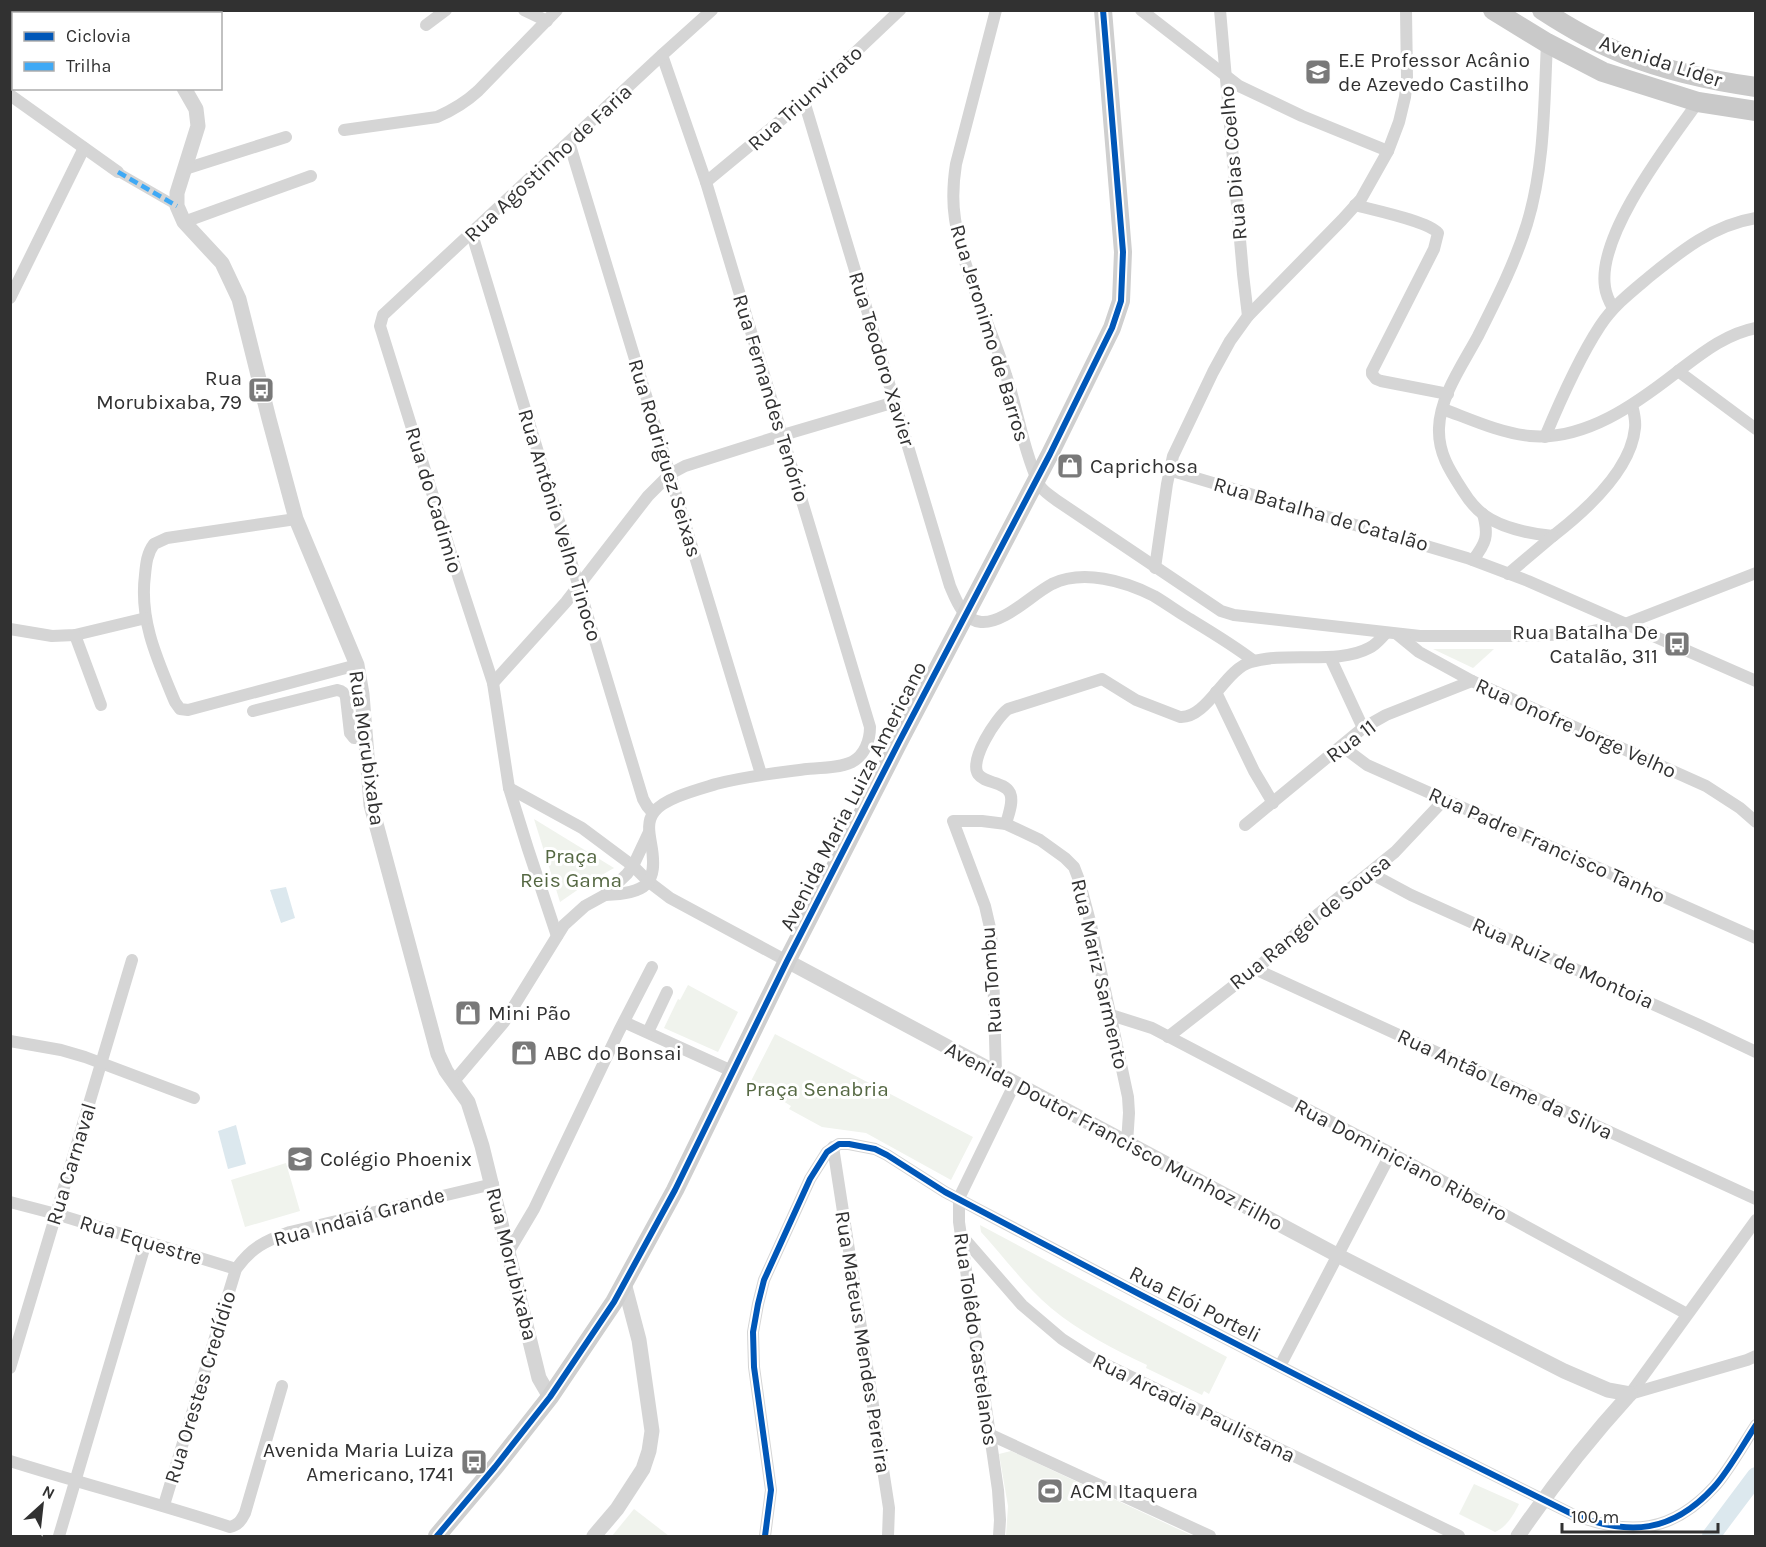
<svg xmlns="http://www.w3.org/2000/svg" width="1766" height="1547" font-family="Karla,sans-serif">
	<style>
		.green { fill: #f0f3ed }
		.water { fill: #dce8ee }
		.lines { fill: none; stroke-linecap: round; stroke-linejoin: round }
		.river { stroke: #dce8ee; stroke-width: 18 }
		.pedestrian { stroke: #d5d5d5; stroke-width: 9 }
		.minor { stroke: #d5d5d5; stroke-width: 12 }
		.tertiary { stroke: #d5d5d5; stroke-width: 15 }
		.secondary { stroke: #cfcfcf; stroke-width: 18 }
		.primary { stroke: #c9c9c9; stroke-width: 20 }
		.quiet { stroke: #3fa9f5; stroke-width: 4.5; stroke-dasharray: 9 4.5; stroke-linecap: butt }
		.cycleway-casing { stroke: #fff; stroke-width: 10 }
		.cycleway { stroke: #0057b8; stroke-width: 6 }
		.labels { text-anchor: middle; stroke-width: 6; stroke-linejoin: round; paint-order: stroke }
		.poi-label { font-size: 21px; fill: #313131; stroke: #fff; text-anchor: start }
		.street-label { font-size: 21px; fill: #313131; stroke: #fff }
		.park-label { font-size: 21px; fill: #556843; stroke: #fff }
	</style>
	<rect width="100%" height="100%" fill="#fff"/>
	<g class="green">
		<path d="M1433 649H1494L1473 668Z"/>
		<path d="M534 819 614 868 586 884 560 902Z"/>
		<path d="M688 985 738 1012 718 1052 664 1028 678 999 680 1000Z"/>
		<path d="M775 1034 973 1137 951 1180 866 1133 822 1127 789 1109 791 1106 751 1081Z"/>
		<path d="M286 1163 300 1211 245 1227 231 1180Z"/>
		<path d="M980 1225 1227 1357 1209 1394 1204 1391 1202 1395 1146 1368 1147 1365C1113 1349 1080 1332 1051 1308 1025 1286 1004 1257 981 1232Z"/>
		<path d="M1011 1451 1193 1536H1006L1008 1506 999 1454Z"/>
		<path d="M1474 1484 1519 1504C1514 1514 1506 1528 1495 1532L1459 1514Z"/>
		<path d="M634 1509 669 1536H612Z"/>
	</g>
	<g class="water">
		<path d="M286 887 295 918 281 923 270 890Z"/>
		<path d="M236 1125 246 1164 228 1169 218 1131Z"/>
	</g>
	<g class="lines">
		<path class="river" d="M1711 1536 1756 1476"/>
		<path class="pedestrian" d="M118 172 177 206"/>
		<g class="minor">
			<path d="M524 10 547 21"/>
			<path d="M996 10 956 164C953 183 952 200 955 219 963 273 990 323 1006 375 1018 411 1023 449 1039 484 1042 491 1050 495 1056 500L1221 611 1234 615 1420 636H1512L1578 634 1625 624 1756 573"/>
			<path d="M1141 10 1239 86 1302 116 1388 151"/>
			<path d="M1220 10 1243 274 1248 316"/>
			<path d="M426 25 446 10"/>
			<path d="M1547 43C1544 103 1545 165 1527 224 1515 263 1496 300 1478 336 1463 364 1440 396 1439 428 1438 453 1450 471 1463 491 1468 499 1476 509 1484 515 1502 528 1531 534 1553 536 1584 512 1631 470 1635 428 1636 420 1634 413 1632 405"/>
			<path d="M10 95 118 172"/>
			<path d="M804 101 950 586C956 600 963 620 981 622 1004 624 1031 595 1052 584 1083 569 1125 581 1154 596 1164 602 1174 609 1185 616 1208 630 1232 644 1254 661"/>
			<path d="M344 130 437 117C453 110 465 103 478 91L557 10"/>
			<path d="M569 142 761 774"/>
			<path d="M185 169 286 137"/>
			<path d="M706 182 804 101 900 10"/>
			<path d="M1355 205C1373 210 1428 221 1438 233L1434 249 1372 371V374L1376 379 1381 381 1448 394"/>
			<path d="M184 222 311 176"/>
			<path d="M472 234 643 799 647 806 653 813"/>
			<path d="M10 298 84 148"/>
			<path d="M1613 308C1609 301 1606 295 1605 287 1597 235 1668 144 1698 102"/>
			<path d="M1678 371 1756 429"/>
			<path d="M1443 409C1470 419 1500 433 1530 436 1585 441 1636 404 1677 372 1701 354 1725 334 1756 328"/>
			<path d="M1545 437C1560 401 1579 358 1600 326 1613 306 1631 292 1649 277 1681 251 1713 225 1756 218"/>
			<path d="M1169 470 1467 558 1528 581 1756 681"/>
			<path d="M296 519 167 538 154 544C147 553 146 564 145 575 139 621 158 661 175 702L180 709 188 710 357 665"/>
			<path d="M1473 560C1486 543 1489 536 1483 514"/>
			<path d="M1155 568 1167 484 1173 456 1213 372 1230 341 1248 316 1342 220 1361 199 1388 151 1399 122 1405 97 1407 79 1406 10"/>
			<path d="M1508 574 1553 536"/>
			<path d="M10 629 52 636 75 635 146 618"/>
			<path d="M1397 634 1419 652 1472 681 1706 786 1740 808 1756 822"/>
			<path d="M75 635 101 705"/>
			<path d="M1330 657 1363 728"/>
			<path d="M493 683 566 602 648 496 670 474 685 466 783 435 895 402"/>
			<path d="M1216 692 1254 771 1273 803"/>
			<path d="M253 711 337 690C343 691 345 693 346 698L350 733 354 738 365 736"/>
			<path d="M1344 744 1351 753 1367 765 1756 938"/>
			<path d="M509 788 582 828 633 866 649 882 670 898 787 961"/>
			<path d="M1006 824C1008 815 1014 802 1010 793 1004 781 985 784 978 774 969 760 996 718 1008 709L1102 679 1136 700 1180 717C1207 719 1225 669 1251 662 1287 651 1338 665 1369 648 1376 645 1381 638 1386 633"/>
			<path d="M1245 825 1363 728 1386 715 1472 681"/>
			<path d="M1370 873 1411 895 1699 1025 1756 1052"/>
			<path d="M605 895C645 893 659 886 651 843 649 832 647 821 654 812 664 798 700 789 716 784 746 776 776 773 807 769 821 768 839 768 852 762 865 755 870 740 870 727L706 182 662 55"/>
			<path d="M557 936 528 849 509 788 493 683 459 579 380 326 383 315 662 55 712 10"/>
			<path d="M1255 969 1756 1199"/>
			<path d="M1111 1015 1152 1028 1391 1153 1687 1314"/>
			<path d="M624 1022 734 1072"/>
			<path d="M648 1032 667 992"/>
			<path d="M1168 1037 1263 963 1317 915 1395 852 1444 800"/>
			<path d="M10 1041 61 1050 85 1057 194 1098"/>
			<path d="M996 1073 993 967 991 932 985 906 953 821H982L1006 824 1040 840 1065 858 1074 867 1079 880 1091 925 1128 1097 1129 1113 1127 1143"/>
			<path d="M454 1081 504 1022 564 925 585 906 605 895 627 874 633 866 649 832"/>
			<path d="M833 1147 889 1508 888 1536"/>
			<path d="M10 1202 56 1214 236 1269"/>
			<path d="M961 1235 1022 1305 1062 1339 1090 1357 1459 1536"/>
			<path d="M509 1251 534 1209 619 1031 652 967"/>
			<path d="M1280 1366 1391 1153"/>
			<path d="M10 1368 132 960"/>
			<path d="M1630 1394 1756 1220"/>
			<path d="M1630 1394 1747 1360 1756 1356"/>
			<path d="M991 1435 1210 1536"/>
			<path d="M10 1461C83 1484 157 1503 230 1527 238 1525 241 1521 245 1513L282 1386"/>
			<path d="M164 1505 236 1269C252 1247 265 1241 290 1232L493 1184"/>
			<path d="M59 1536 146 1242"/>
			<path d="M765 1536 771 1490 754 1367 753 1332 758 1304 764 1280 810 1179 827 1152 839 1144H849L875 1149 887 1155 945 1192 1141 1295 1421 1439 1574 1515C1630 1536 1672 1533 1714 1487 1728 1472 1744 1443 1756 1425"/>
			<path d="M999 1536 1000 1520 998 1490 959 1222V1198L1015 1083"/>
		</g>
		<g class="tertiary">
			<path d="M113 10 116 14"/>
			<path d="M184 88 196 109 198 126 177 193V206L184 222 222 263 239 299 269 419 296 519 357 665 362 694 371 805 438 1054 446 1071 468 1102 482 1146 539 1378 550 1397"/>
			<path d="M787 961 1337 1255 1564 1371 1608 1390 1630 1394"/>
			<path d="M594 1536 617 1509 643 1469 649 1451 652 1431 639 1340 624 1283"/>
			<path d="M1518 1536C1552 1486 1589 1439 1630 1394"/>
		</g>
		<path class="secondary" d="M437 1536 495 1467 550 1397 614 1302 675 1190 787 961 899 742 1050 454 1112 328 1121 301 1123 252 1103 10"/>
		<g class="primary">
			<path d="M1493 10 1547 43 1603 72 1698 102 1756 111"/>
			<path d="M1542 10C1568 27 1596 43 1624 54 1664 70 1713 81 1756 87"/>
		</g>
		<path class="quiet" d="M118 172 177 206"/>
		<defs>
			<g id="cycleway">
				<path d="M437 1536 495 1467 550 1397 614 1302 675 1190 787 961 899 742 1050 454 1112 328 1121 301 1123 252 1103 10"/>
				<path d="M765 1536 771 1490 754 1367 753 1332 758 1304 764 1280 810 1179 827 1152 839 1144H849L875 1149 887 1155 945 1192 1141 1295 1421 1439 1574 1515C1630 1536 1672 1533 1714 1487 1728 1472 1744 1443 1756 1425"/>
			</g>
		</defs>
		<use href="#cycleway" class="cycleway-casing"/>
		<use href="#cycleway" class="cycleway"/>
	</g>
	<defs>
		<symbol id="school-square" viewBox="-11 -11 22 22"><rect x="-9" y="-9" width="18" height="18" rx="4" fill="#797979" stroke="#fff"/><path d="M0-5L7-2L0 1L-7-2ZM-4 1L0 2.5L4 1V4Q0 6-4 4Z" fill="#fff"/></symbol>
		<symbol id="bus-square" viewBox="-11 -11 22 22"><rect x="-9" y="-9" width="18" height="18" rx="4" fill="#797979" stroke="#fff"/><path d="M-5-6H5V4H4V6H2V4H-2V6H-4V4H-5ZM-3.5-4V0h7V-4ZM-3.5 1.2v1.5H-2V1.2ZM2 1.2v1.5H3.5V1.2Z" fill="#fff"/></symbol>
		<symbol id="shop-square" viewBox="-11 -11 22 22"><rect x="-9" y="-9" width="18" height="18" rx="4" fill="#797979" stroke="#fff"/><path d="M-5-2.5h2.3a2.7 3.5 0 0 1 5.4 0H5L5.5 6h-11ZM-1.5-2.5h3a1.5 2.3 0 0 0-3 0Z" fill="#fff"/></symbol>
		<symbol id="university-square" viewBox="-11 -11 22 22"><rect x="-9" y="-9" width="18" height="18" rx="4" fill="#797979" stroke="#fff"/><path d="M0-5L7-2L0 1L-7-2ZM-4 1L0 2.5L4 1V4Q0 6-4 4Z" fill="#fff"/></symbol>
		<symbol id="stadium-square" viewBox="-11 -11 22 22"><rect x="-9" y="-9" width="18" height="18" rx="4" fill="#797979" stroke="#fff"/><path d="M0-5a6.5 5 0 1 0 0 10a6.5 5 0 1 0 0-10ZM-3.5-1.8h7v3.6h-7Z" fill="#fff"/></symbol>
	</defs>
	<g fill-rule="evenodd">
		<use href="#school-square" x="1303" y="57" width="30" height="30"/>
		<use href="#bus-square" x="246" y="375" width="30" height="30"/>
		<use href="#shop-square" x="1055" y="451" width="30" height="30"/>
		<use href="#bus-square" x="1662" y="629" width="30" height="30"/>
		<use href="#shop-square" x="453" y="998" width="30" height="30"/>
		<use href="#shop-square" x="509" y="1038" width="30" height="30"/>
		<use href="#university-square" x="285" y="1144" width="30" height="30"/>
		<use href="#bus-square" x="459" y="1447" width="30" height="30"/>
		<use href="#stadium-square" x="1035" y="1476" width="30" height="30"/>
	</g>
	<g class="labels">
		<g class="poi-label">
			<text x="1338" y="67">E.E Professor Acânio<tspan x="1338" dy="24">de Azevedo Castilho</tspan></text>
			<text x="242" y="385" text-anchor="end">Rua<tspan x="242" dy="24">Morubixaba, 79</tspan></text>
			<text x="1090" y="473">Caprichosa</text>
			<text x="1658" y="639" text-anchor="end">Rua Batalha De<tspan x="1658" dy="24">Catalão, 311</tspan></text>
			<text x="488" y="1020">Mini Pão</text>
			<text x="544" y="1060">ABC do Bonsai</text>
			<text x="320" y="1166">Colégio Phoenix</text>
			<text x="454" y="1457" text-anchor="end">Avenida Maria Luiza<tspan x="454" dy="24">Americano, 1741</tspan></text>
			<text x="1070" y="1498">ACM Itaquera</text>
		</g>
		<g class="street-label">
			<text transform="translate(1661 61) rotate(18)" y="7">Avenida Líder</text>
			<text transform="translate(805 98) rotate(-42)" y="7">Rua Triunvirato</text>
			<text transform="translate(548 163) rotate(-43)" y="7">Rua Agostinho de Faria</text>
			<text transform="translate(1233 163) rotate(-95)" y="7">Rua Dias Coelho</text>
			<text transform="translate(990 333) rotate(73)" y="7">Rua Jeronimo de Barros</text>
			<text transform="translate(882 359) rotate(73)" y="7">Rua Teodoro Xavier</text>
			<text transform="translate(771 398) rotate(73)" y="7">Rua Fernandes Tenório</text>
			<text transform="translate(665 458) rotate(73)" y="7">Rua Rodriguez Seixas</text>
			<text transform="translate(434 500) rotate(73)" y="7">Rua do Cadimio</text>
			<text transform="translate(1321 514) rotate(16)" y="7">Rua Batalha de Catalão</text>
			<text transform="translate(560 525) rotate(73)" y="7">Rua Antônio Velho Tinoco</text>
			<text transform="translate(1576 728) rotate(24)" y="7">Rua Onofre Jorge Velho</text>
			<text transform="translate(1351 741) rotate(-37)" y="7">Rua 11</text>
			<text transform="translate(367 748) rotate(82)" y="7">Rua Morubixaba</text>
			<text transform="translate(853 796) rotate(-63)" y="7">Avenida Maria Luiza Americano</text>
			<text transform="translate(1547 845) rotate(24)" y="7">Rua Padre Francisco Tanho</text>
			<text transform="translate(1310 922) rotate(-39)" y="7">Rua Rangel de Sousa</text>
			<text transform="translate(1563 963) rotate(24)" y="7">Rua Ruiz de Montoia</text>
			<text transform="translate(1100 974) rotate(77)" y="7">Rua Mariz Sarmento</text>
			<text transform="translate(991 980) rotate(-94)" y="7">Rua Tombu</text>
			<text transform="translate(1505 1084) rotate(25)" y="7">Rua Antão Leme da Silva</text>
			<text transform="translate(1114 1136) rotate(28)" y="7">Avenida Doutor Francisco Munhoz Filho</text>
			<text transform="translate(1401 1160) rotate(28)" y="7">Rua Dominiciano Ribeiro</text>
			<text transform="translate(71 1164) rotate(-73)" y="7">Rua Carnaval</text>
			<text transform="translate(359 1217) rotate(-15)" y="7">Rua Indaiá Grande</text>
			<text transform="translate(141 1240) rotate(17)" y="7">Rua Equestre</text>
			<text transform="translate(512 1264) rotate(76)" y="7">Rua Morubixaba</text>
			<text transform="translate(1195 1304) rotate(27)" y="7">Rua Elói Porteli</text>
			<text transform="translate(976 1339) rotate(82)" y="7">Rua Tolêdo Castelanos</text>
			<text transform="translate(863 1342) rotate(81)" y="7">Rua Mateus Mendes Pereira</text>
			<text transform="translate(200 1387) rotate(-73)" y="7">Rua Orestes Credídio</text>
			<text transform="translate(1194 1408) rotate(26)" y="7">Rua Arcadia Paulistana</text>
		</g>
		<g class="park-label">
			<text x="571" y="863">Praça<tspan x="571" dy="24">Reis Gama</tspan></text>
			<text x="817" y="1096">Praça Senabria</text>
		</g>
	</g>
	<rect width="1766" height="1547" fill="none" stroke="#313131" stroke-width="24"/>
	<rect x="12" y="12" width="210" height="78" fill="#ffffff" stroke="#adadad" stroke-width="1.5"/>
	<rect x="24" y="32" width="30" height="9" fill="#0057b8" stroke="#adadad" stroke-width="1.5"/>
	<text x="66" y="42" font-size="18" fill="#313131">Ciclovia</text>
	<rect x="24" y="62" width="30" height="9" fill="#3fa9f5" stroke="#adadad" stroke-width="1.5"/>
	<text x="66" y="72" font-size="18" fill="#313131">Trilha</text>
	<g transform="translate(42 1505) rotate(27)" stroke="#ffffff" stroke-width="4.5" paint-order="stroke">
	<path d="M0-4.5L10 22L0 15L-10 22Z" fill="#313131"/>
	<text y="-9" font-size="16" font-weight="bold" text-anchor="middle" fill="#313131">N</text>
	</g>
	<path d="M1562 1523v9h156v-9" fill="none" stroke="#313131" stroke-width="3"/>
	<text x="1571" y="1523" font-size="18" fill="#313131" stroke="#ffffff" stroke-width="4.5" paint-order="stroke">100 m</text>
</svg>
